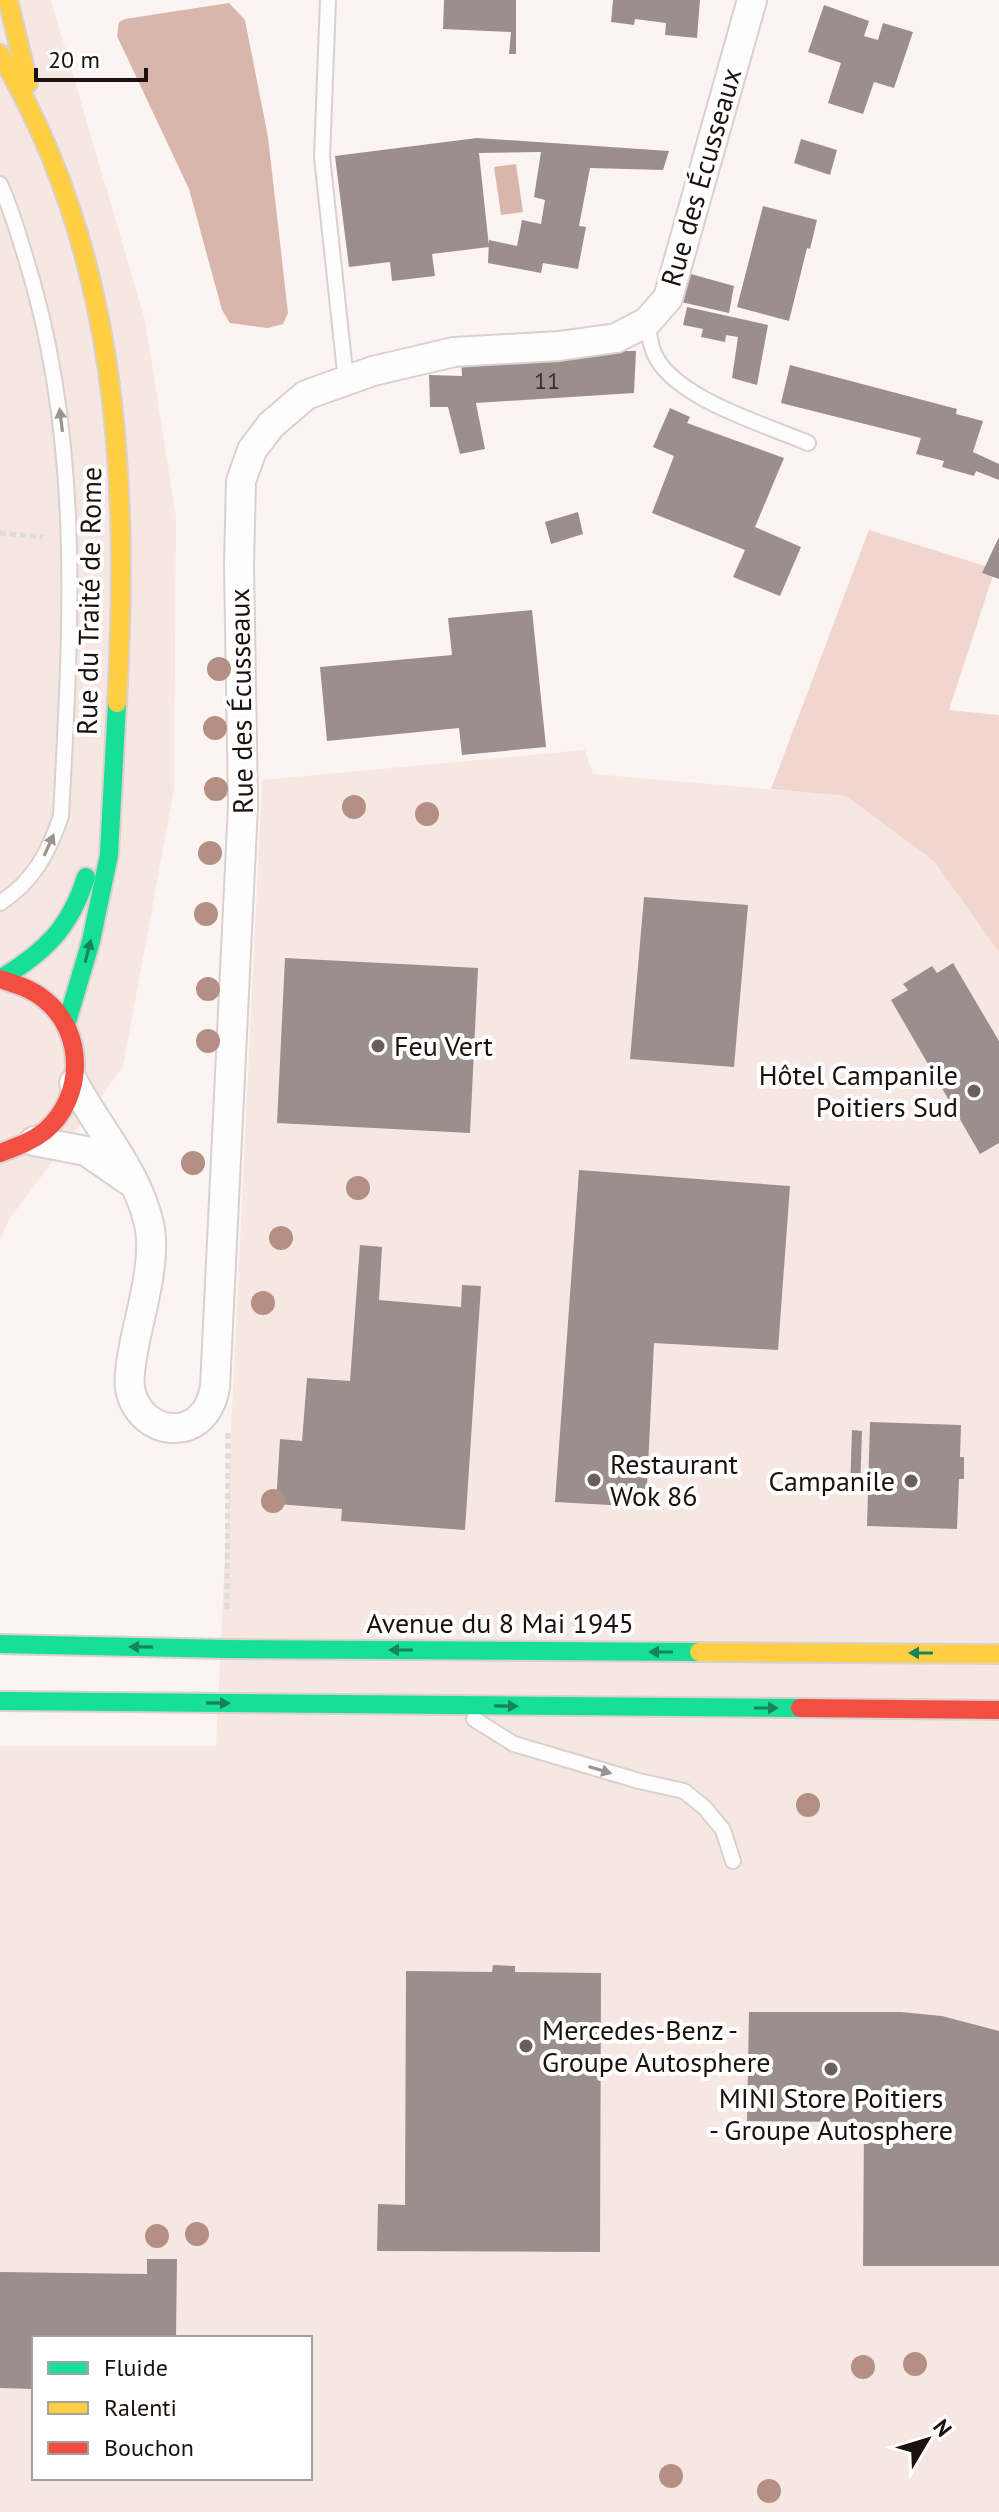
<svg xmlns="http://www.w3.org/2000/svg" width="999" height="2512" font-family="'PT Sans',sans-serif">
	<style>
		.built { fill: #f7e7e2; fill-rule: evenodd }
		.green { fill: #f0d6cf }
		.water { fill: #d9b6ab }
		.building { fill: #9a8f8d }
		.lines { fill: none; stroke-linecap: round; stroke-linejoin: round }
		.lane-casing { stroke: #dad0ce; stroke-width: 18 }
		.street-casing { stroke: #dad0ce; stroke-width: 32 }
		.fast-casing { stroke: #dad0ce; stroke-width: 22 }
		.slow-casing { stroke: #dad0ce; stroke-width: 22 }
		.jam-casing { stroke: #dad0ce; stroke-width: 22 }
		.path { stroke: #dedbdb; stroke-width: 5; stroke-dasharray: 6 4; stroke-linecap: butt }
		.lane { stroke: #fefdfd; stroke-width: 14 }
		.street { stroke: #fefdfd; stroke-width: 28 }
		.fast { stroke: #16e098; stroke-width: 18 }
		.slow { stroke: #ffcf43; stroke-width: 18 }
		.jam { stroke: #f24e42; stroke-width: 18 }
		.tree { fill: #b48f84 }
		.oneway { fill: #989391 }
		.oneway2 { fill: #18835a }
		.poi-dot { fill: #69605e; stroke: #fff; stroke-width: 3 }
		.labels { text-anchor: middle; stroke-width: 8; stroke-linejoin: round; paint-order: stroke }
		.number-label { font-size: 24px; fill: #3b302e }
		.street-label { font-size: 28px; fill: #1b110e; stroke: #fff }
		.poi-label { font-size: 28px; fill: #1b110e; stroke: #fff; text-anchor: start }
	</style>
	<rect width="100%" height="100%" fill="#fbf4f2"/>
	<g class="built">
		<path d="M0 0H51L145 320 176 517 174 789 123 1067 8 1221 0 1240Z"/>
		<path d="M585 750 593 774 846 796 934 861 999 952V2512H0V1746H216L262 780ZM34 2338H310V2478H34Z"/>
	</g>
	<path class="green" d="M869 530 995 569 949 710 999 715V952L934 861 846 796 771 789Z"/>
	<g class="water">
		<path d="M229 3 245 20 268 137 288 313 283 324 268 328 230 323 222 310 189 189 117 36 119 22 125 19Z"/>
		<path d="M516 164 523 212 501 215 494 167Z"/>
	</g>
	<g class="building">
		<path d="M444 0H516V54H509L511 32 443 29Z"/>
		<path d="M613 0H700L697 38 665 35 666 23 635 19 634 25 611 22Z"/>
		<path d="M824 5 869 21 864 36 878 40 883 23 913 32 894 88 874 82 863 114 828 103 841 63 808 52Z"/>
		<path d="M477 138 669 151 663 170 590 168 579 226 586 227 578 269 543 263 541 273 488 263 489 240 517 246 522 220 541 224 545 200 534 197 541 152 479 153 489 247 432 254 435 276 392 281 390 262 349 267 335 156Z"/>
		<path d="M801 139 837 150 830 175 794 163Z"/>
		<path d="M763 206 817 220 810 249 807 248 789 321 737 307Z"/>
		<path d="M691 274 734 286 729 313 681 302Z"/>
		<path d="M687 307 768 325 757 385 732 378 738 337 726 335 725 342 701 337 703 329 683 325Z"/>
		<path d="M599 351H636L634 393 476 403 485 449 460 454 448 407H430L429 375 462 376 461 359 599 356Z"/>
		<path d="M790 365 957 409 956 414 983 421 973 452 999 464V480L976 471 974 476 942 467 944 461 916 454 921 438 781 403Z"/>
		<path d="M670 408 690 417 687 423 784 458 755 527 801 547 780 596 733 577 745 550 652 513 674 456 653 447Z"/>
		<path d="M578 512 583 534 551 544 545 522Z"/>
		<path d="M999 537V579L982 573Z"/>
		<path d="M532 610 546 747 462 755 459 728 327 741 320 667 452 655 448 618Z"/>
		<path d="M644 897 748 905 734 1067 630 1059Z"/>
		<path d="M285 958 478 968 470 1133 277 1123Z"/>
		<path d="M953 963 999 1041V1143L980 1154 891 1000 908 990 903 984 932 966 937 973Z"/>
		<path d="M579 1170 790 1186 778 1350 654 1343 646 1507 555 1502Z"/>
		<path d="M360 1245 382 1247 379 1300 461 1307 462 1285 481 1286 465 1530 341 1521 342 1509 276 1504 280 1439 302 1441 307 1378 350 1381Z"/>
		<path d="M870 1422 961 1425 960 1457H964V1479H959L957 1529 867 1526Z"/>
		<path d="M852 1430 862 1431 860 1491H850Z"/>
		<path d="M493 1965 515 1966V1972L601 1973 600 2252 377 2251 378 2204 405 2205 406 1971 492 1972Z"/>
		<path d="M749 2012H901L942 2016 999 2031V2266H863L864 2122 747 2121Z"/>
		<path d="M147 2259H177L176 2338H34V2389L0 2388V2272L147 2274Z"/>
	</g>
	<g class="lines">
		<defs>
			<g id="lane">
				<path d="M328 0 322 157 346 381"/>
				<path d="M0 184C11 208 18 233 26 259 83 441 71 627 61 816 49 852 33 882 0 903"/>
				<path d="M647 322C649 332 650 344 654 353 673 398 764 424 808 443"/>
				<path d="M474 1719 514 1744 639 1781 684 1791 705 1808 723 1830 733 1861"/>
			</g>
			<g id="street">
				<path d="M74 1083C99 1130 137 1171 149 1224 157 1259 141 1310 134 1346 132 1359 128 1374 130 1388 138 1436 205 1447 215 1387L243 805 239 565 241 481 252 450 271 425 306 395 373 371 454 352 559 346 616 338 647 322 668 298 752 0"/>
				<path d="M34 1141 86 1151 128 1180"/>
			</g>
			<g id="fast">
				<path d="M0 979C45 952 70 928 86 877"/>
				<path d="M66 1025 91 941 109 855 117 703"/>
				<path d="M0 1644 227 1649 699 1652"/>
				<path d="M0 1701 800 1708"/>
			</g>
			<g id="slow">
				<path d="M8 0 28 83"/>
				<path d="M0 54C119 254 129 476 117 703"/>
				<path d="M699 1652 999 1654"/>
			</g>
			<g id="jam">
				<path d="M0 979C16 984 32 989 45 1000 86 1033 84 1098 45 1131 31 1142 16 1147 0 1153"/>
				<path d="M800 1708 999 1710"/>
			</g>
		</defs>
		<use href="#lane" class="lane-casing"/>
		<use href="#street" class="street-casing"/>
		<use href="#fast" class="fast-casing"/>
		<use href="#slow" class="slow-casing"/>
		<use href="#jam" class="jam-casing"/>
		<g class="path">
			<path d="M0 533 43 537"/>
			<path d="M227 1609 228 1432"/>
		</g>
		<use href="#lane" class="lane"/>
		<use href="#street" class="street"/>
		<use href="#fast" class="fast"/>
		<use href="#slow" class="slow"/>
		<use href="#jam" class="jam"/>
	</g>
	<g class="tree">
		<circle cx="219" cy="669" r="12"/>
		<circle cx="215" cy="728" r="12"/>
		<circle cx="216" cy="789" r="12"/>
		<circle cx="354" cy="807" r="12"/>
		<circle cx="427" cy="814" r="12"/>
		<circle cx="210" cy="853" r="12"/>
		<circle cx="206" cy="914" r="12"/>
		<circle cx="208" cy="989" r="12"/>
		<circle cx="208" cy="1041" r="12"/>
		<circle cx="193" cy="1163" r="12"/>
		<circle cx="358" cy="1188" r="12"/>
		<circle cx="281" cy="1238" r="12"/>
		<circle cx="263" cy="1303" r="12"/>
		<circle cx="273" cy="1501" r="12"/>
		<circle cx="808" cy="1805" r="12"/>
		<circle cx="197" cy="2234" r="12"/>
		<circle cx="157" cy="2236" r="12"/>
		<circle cx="915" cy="2364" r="12"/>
		<circle cx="863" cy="2367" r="12"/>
		<circle cx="671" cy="2476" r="12"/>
		<circle cx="769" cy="2491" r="12"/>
	</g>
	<defs><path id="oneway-solid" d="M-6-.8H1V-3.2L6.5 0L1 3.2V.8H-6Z" transform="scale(2)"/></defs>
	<g class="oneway">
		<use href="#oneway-solid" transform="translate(61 420) rotate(-97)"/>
		<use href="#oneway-solid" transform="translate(49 845) rotate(-66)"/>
		<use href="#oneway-solid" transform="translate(600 1770) rotate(17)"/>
	</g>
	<g class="oneway2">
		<use href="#oneway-solid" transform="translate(88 951) rotate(-76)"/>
		<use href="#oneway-solid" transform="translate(141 1647) rotate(-179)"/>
		<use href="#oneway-solid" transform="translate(401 1650) rotate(-180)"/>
		<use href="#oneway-solid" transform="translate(661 1652) rotate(-180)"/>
		<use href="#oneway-solid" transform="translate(921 1653) rotate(-180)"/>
		<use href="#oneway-solid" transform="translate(218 1703) rotate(1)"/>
		<use href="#oneway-solid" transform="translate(506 1706) rotate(1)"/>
		<use href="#oneway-solid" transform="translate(766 1708)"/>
	</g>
	<g class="poi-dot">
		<circle cx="378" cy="1046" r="8"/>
		<circle cx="974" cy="1091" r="8"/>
		<circle cx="594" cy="1480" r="8"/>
		<circle cx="911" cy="1481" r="8"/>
		<circle cx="526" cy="2046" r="8"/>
		<circle cx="831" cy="2069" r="8"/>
	</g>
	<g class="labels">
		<g class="number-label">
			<text x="547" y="389">11</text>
		</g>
		<g class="street-label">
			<text transform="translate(701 177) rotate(-74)" y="10">Rue des Écusseaux</text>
			<text transform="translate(89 601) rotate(-89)" y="10">Rue du Traité de Rome</text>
			<text transform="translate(241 701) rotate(-91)" y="10">Rue des Écusseaux</text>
			<text x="500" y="1633">Avenue du 8 Mai 1945</text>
		</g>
		<g class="poi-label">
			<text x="394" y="1056">Feu Vert</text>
			<text x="958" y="1085" text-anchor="end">Hôtel Campanile<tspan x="958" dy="32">Poitiers Sud</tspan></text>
			<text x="610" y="1474">Restaurant<tspan x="610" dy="32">Wok 86</tspan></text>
			<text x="895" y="1491" text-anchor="end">Campanile</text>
			<text x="542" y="2040">Mercedes-Benz -<tspan x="542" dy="32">Groupe Autosphere</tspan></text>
			<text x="831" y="2108" text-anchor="middle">MINI Store Poitiers<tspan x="831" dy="32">- Groupe Autosphere</tspan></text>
		</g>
	</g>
	<rect x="32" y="2336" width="280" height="144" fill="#ffffff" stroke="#a4a09f" stroke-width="2"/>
	<rect x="48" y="2362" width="40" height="12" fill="#16e098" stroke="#a4a09f" stroke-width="2"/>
	<text x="104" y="2376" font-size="24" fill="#1b110e">Fluide</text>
	<rect x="48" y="2402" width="40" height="12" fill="#ffcf43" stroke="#a4a09f" stroke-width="2"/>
	<text x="104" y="2416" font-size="24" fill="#1b110e">Ralenti</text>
	<rect x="48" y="2442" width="40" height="12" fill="#f24e42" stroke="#a4a09f" stroke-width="2"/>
	<text x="104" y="2456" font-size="24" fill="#1b110e">Bouchon</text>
	<g transform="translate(927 2440) rotate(52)" stroke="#ffffff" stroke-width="6" paint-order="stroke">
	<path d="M0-6L14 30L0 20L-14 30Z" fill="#1b110e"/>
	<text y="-12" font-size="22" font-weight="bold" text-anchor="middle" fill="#1b110e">N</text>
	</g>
	<path d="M36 68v12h110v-12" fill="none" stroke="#1b110e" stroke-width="4"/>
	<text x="48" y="68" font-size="24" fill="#1b110e" stroke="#ffffff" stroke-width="6" paint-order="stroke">20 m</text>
</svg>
